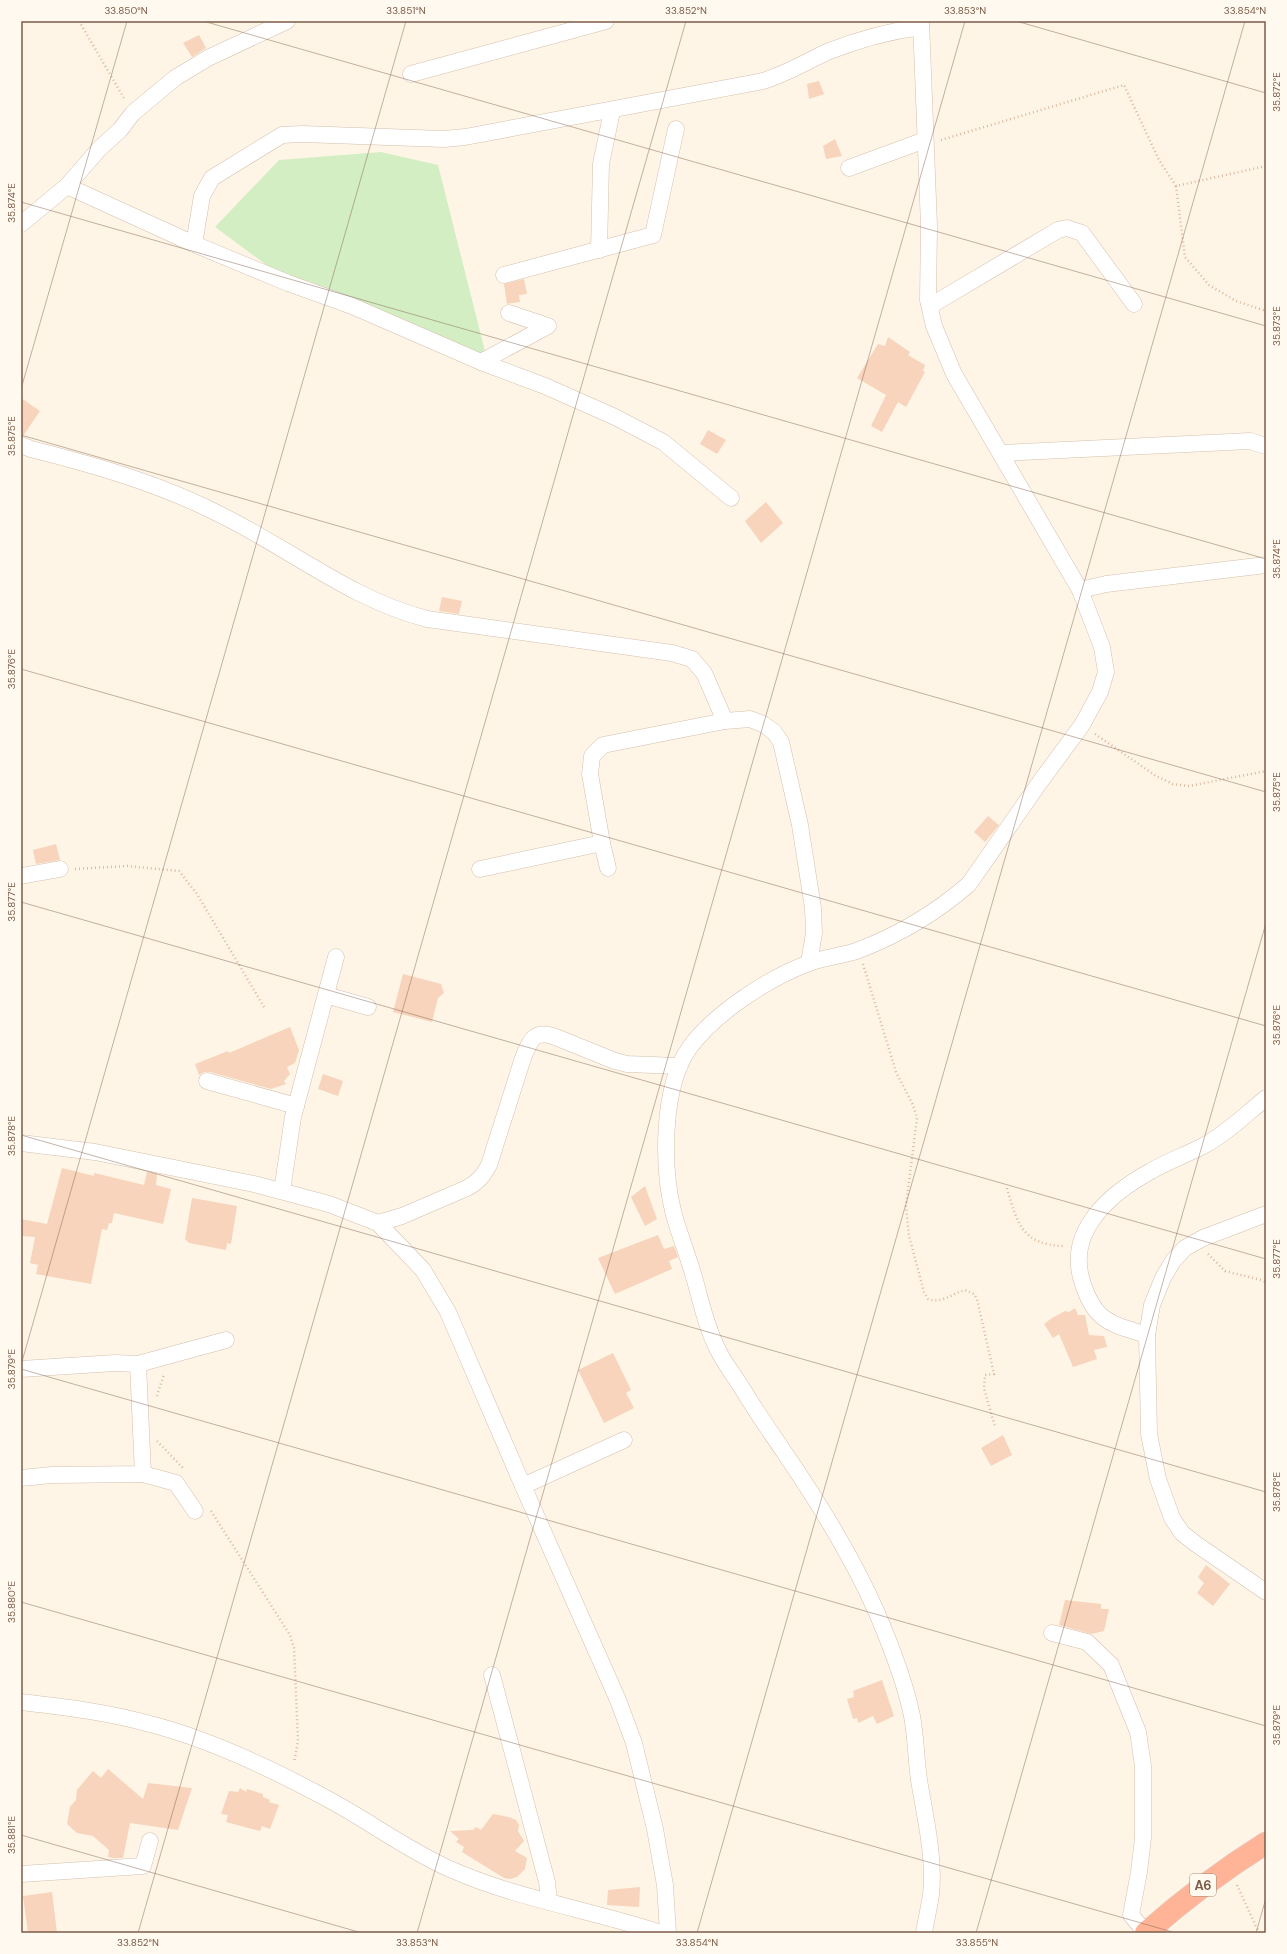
<svg xmlns="http://www.w3.org/2000/svg" width="1287" height="1954" font-family="'DM Sans',sans-serif">
	<style>
		.green { fill: #d4eec3 }
		.building { fill: #f7d4bb }
		.lines { fill: none; stroke-linecap: round; stroke-linejoin: round }
		.minor-casing { stroke: #d5bfad; stroke-width: 17 }
		.highway-casing { stroke: #ddd4cf; stroke-width: 23 }
		.path { stroke: #ddb79d; stroke-width: 2.5; stroke-dasharray: 1 3; stroke-linecap: butt }
		.minor { stroke: #fff; stroke-width: 16 }
		.highway { stroke: #ffb497; stroke-width: 22 }
		.ticks { fill: none; stroke: #7c5b47; stroke-width: 1; stroke-opacity: 0.45 }
		.labels { text-anchor: middle; stroke-width: 4; stroke-linejoin: round; paint-order: stroke }
		.shield { fill: #fff9ef; stroke: #a38a79; stroke-width: 1 }
		.shield-label { font-size: 13px; font-weight: bold; fill: #7c5b47 }
		.neatline { fill: none; stroke: #7c5b47; stroke-width: 1.5 }
		.ticks-label { font-size: 10px; text-anchor: middle; fill: #7c5b47 }
	</style>
	<rect width="100%" height="100%" fill="#fef5e6"/>
	<path class="green" d="M381 152 438 165 487 359 309 281 292 284 215 227 279 160Z"/>
	<g class="building">
		<path d="M199 35 206 48 192 57 183 43Z"/>
		<path d="M819 81 824 94 809 99 807 84Z"/>
		<path d="M835 139 842 156 826 159 823 146Z"/>
		<path d="M524 279 527 294 519 295 520 302 507 304 504 284Z"/>
		<path d="M888 337 910 352 908 355 925 365 923 371 925 372 906 407 898 402 882 432 871 426 886 395 857 378 878 344 885 346Z"/>
		<path d="M21 398 40 411 23 436H21Z"/>
		<path d="M708 430 726 440 717 454 700 444Z"/>
		<path d="M766 502 783 523 761 543 745 521Z"/>
		<path d="M442 597 462 601 459 614 439 611Z"/>
		<path d="M988 816 999 825 985 842 974 832Z"/>
		<path d="M56 844 60 860 36 864 33 850Z"/>
		<path d="M403 974 441 984 444 993 438 998 432 1022 393 1012Z"/>
		<path d="M290 1027 299 1050 295 1063 287 1067 290 1074 284 1081 286 1084 271 1089 210 1072H204L199 1075 195 1064 228 1051 229 1053Z"/>
		<path d="M323 1074 343 1081 338 1096 318 1089Z"/>
		<path d="M62 1168 94 1176V1173L144 1185 147 1172 157 1174 156 1185 171 1189 163 1224 114 1213 112 1223H109L107 1230 102 1229 91 1284 36 1274 38 1265 30 1263 35 1237 21 1236V1219L47 1224Z"/>
		<path d="M645 1186 657 1219 645 1226 631 1197Z"/>
		<path d="M192 1198 237 1206 231 1244 227 1243 226 1250 189 1243 185 1239Z"/>
		<path d="M658 1235 664 1249 674 1246 678 1257 669 1261 672 1269 615 1294 598 1258Z"/>
		<path d="M1075 1308 1078 1315H1085L1089 1335 1104 1336 1107 1347 1094 1350 1097 1359 1073 1367 1059 1334 1053 1338 1044 1324 1052 1318 1065 1311 1069 1312Z"/>
		<path d="M613 1353 631 1390 626 1393 634 1408 604 1423 578 1370Z"/>
		<path d="M1003 1435 1012 1455 991 1466 981 1448Z"/>
		<path d="M1206 1565 1230 1584 1213 1606 1197 1593 1204 1583 1198 1577Z"/>
		<path d="M1065 1600 1101 1604V1609H1109L1104 1631 1091 1634 1059 1625Z"/>
		<path d="M882 1680 894 1716 877 1724 873 1716 858 1723 857 1718 853 1719 847 1699 854 1697 853 1691Z"/>
		<path d="M108 1769 143 1799 148 1783 192 1788 178 1830 130 1823 123 1858H113L108 1857 109 1850 93 1836 77 1833 67 1824 70 1807 76 1800 77 1790 93 1771 101 1778Z"/>
		<path d="M240 1788 246 1792 247 1789 263 1794V1797L270 1800 269 1802 279 1805 270 1829 262 1826 260 1831 226 1822 228 1815 221 1814 229 1791 238 1792Z"/>
		<path d="M493 1814 509 1817 516 1820 519 1825 518 1831 524 1841 515 1851 527 1858 525 1869 517 1877 510 1879 504 1878 462 1852 464 1847 456 1842 459 1839 450 1831 473 1830 476 1827 481 1830Z"/>
		<path d="M640 1887 639 1907 607 1905 608 1890Z"/>
		<path d="M52 1892 57 1933H28L23 1896Z"/>
	</g>
	<g class="lines">
		<defs>
			<g id="minor">
				<path d="M921 21 929 226 928 300 934 326 954 374 1080 590 1102 647 1106 672 1100 692 1082 725 1040 782 969 884C937 912 898 935 859 950 843 956 825 957 809 963 769 978 716 1012 690 1047 661 1087 662 1169 674 1215 680 1236 688 1256 694 1277 701 1301 706 1327 718 1350 724 1363 734 1375 742 1388 755 1410 770 1431 784 1452 819 1503 852 1556 877 1613 891 1646 905 1681 912 1716 916 1737 916 1759 919 1780 925 1817 935 1857 931 1895 929 1908 926 1920 924 1933"/>
				<path d="M411 74 606 21"/>
				<path d="M849 168 925 140"/>
				<path d="M67 186 194 244 288 283 352 306 481 362 545 386 615 417 663 442 731 498"/>
				<path d="M21 224 67 186 99 149 120 130 133 113 175 78 208 58 287 21"/>
				<path d="M194 244 202 196 212 178 282 135 302 134 444 139 465 137 763 81C786 74 806 62 827 52 857 40 890 31 921 27"/>
				<path d="M599 250 601 164 612 111"/>
				<path d="M504 275 653 235 676 129"/>
				<path d="M930 306 1058 230 1067 228 1082 233 1134 304"/>
				<path d="M481 362 548 326 509 313"/>
				<path d="M21 445 31 449C98 466 164 485 225 517 293 551 353 600 427 619L672 653 692 659 704 673 725 721"/>
				<path d="M1001 453 1250 441 1266 446"/>
				<path d="M1080 590 1106 584 1266 565"/>
				<path d="M602 843 608 868"/>
				<path d="M480 869 602 843 590 774 592 756 603 745 725 721 750 719 763 724 774 732 781 742 800 825 813 908 814 933 809 963"/>
				<path d="M21 876 60 869"/>
				<path d="M326 995 368 1007"/>
				<path d="M207 1081 296 1106"/>
				<path d="M21 1143 95 1152 254 1184 329 1204 378 1223 423 1270 448 1312 523 1486 618 1700 634 1743 655 1829 665 1885 668 1933"/>
				<path d="M282 1191 293 1117 336 957"/>
				<path d="M1266 1214 1203 1238 1185 1248 1173 1261 1163 1278 1152 1305 1147 1335 1149 1434 1158 1479 1172 1518 1182 1533 1196 1544 1266 1592"/>
				<path d="M378 1223 402 1216 467 1188C478 1182 483 1176 489 1165L523 1058C530 1041 533 1030 553 1036L615 1061 627 1064 678 1066"/>
				<path d="M1147 1335C1110 1324 1094 1321 1082 1281 1066 1230 1111 1193 1151 1171 1168 1161 1186 1155 1203 1146 1226 1134 1246 1114 1266 1098"/>
				<path d="M21 1369 115 1363 138 1364 226 1340"/>
				<path d="M143 1474 176 1483 195 1511"/>
				<path d="M21 1478 52 1475 143 1474 138 1364"/>
				<path d="M523 1486 624 1440"/>
				<path d="M1052 1633 1087 1642 1111 1665 1138 1732 1143 1766V1838L1139 1872 1131 1915 1146 1933"/>
				<path d="M492 1675 547 1882 549 1902"/>
				<path d="M21 1702C64 1707 108 1712 150 1724 209 1739 268 1767 322 1796 365 1818 405 1849 450 1869 517 1899 592 1910 661 1933"/>
				<path d="M21 1874 143 1866 150 1841"/>
			</g>
			<path id="highway" d="M1146 1933C1184 1899 1223 1870 1266 1843"/>
		</defs>
		<use href="#minor" class="minor-casing"/>
		<use href="#highway" class="highway-casing"/>
		<g class="path">
			<path d="M79 21 125 100"/>
			<path d="M941 140 1124 85 1159 160 1176 186 1266 166"/>
			<path d="M1176 186 1185 257 1209 285 1236 301 1266 311"/>
			<path d="M1095 734 1156 776 1173 784 1189 786 1266 771"/>
			<path d="M75 869 127 866 179 871 197 894 264 1007"/>
			<path d="M863 964 896 1072 913 1105 917 1118 906 1206 909 1236 924 1292 928 1299C942 1304 951 1294 965 1290L974 1294 977 1299 994 1374 985 1375 984 1388 995 1427"/>
			<path d="M1007 1188C1017 1223 1022 1245 1064 1246"/>
			<path d="M1208 1254 1225 1271 1261 1280 1266 1282"/>
			<path d="M157 1396 164 1374"/>
			<path d="M157 1441 183 1468"/>
			<path d="M211 1511 290 1635 294 1648 298 1741 294 1763"/>
			<path d="M1237 1885 1259 1933"/>
		</g>
		<use href="#minor" class="minor"/>
		<use href="#highway" class="highway"/>
	</g>
	<path class="ticks" d="M203 21 1266 326M1016 21 1266 93M21 202 1266 559M21 389 127 21M21 435 1266 792M21 669 1266 1026M21 902 1266 1259M21 1135 1266 1492M21 1365 406 21M21 1369 1266 1726M21 1602 1176 1933M21 1835 362 1933M138 1933 686 21M417 1933 965 21M697 1933 1245 21M976 1933 1266 923M1256 1933 1266 1898"/>
	<g class="labels">
		<rect class="shield" x="1190" y="1874" width="26" height="22" rx="3"/>
		<g class="shield-label">
			<text x="1203" y="1890">A6</text>
		</g>
	</g>
	<rect width="1287" height="1954" fill="none" stroke="#fff9ef" stroke-width="44"/>
	<rect x="22" y="22" width="1243" height="1910" class="neatline"/>
	<g class="ticks-label">
		<text x="126" y="14">33.850°N</text>
		<text x="406" y="14">33.851°N</text>
		<text x="686" y="14">33.852°N</text>
		<text x="965" y="14">33.853°N</text>
		<text x="1245" y="14">33.854°N</text>
		<text transform="translate(1276 92) rotate(-90)" y="4">35.872°E</text>
		<text transform="translate(11 203) rotate(-90)" y="4">35.874°E</text>
		<text transform="translate(1276 326) rotate(-90)" y="4">35.873°E</text>
		<text transform="translate(11 436) rotate(-90)" y="4">35.875°E</text>
		<text transform="translate(1276 559) rotate(-90)" y="4">35.874°E</text>
		<text transform="translate(11 669) rotate(-90)" y="4">35.876°E</text>
		<text transform="translate(1276 792) rotate(-90)" y="4">35.875°E</text>
		<text transform="translate(11 902) rotate(-90)" y="4">35.877°E</text>
		<text transform="translate(1276 1025) rotate(-90)" y="4">35.876°E</text>
		<text transform="translate(11 1136) rotate(-90)" y="4">35.878°E</text>
		<text transform="translate(1276 1259) rotate(-90)" y="4">35.877°E</text>
		<text transform="translate(11 1369) rotate(-90)" y="4">35.879°E</text>
		<text transform="translate(1276 1492) rotate(-90)" y="4">35.878°E</text>
		<text transform="translate(11 1602) rotate(-90)" y="4">35.880°E</text>
		<text transform="translate(1276 1725) rotate(-90)" y="4">35.879°E</text>
		<text transform="translate(11 1835) rotate(-90)" y="4">35.881°E</text>
		<text x="138" y="1946">33.852°N</text>
		<text x="417" y="1946">33.853°N</text>
		<text x="697" y="1946">33.854°N</text>
		<text x="977" y="1946">33.855°N</text>
	</g>
</svg>
